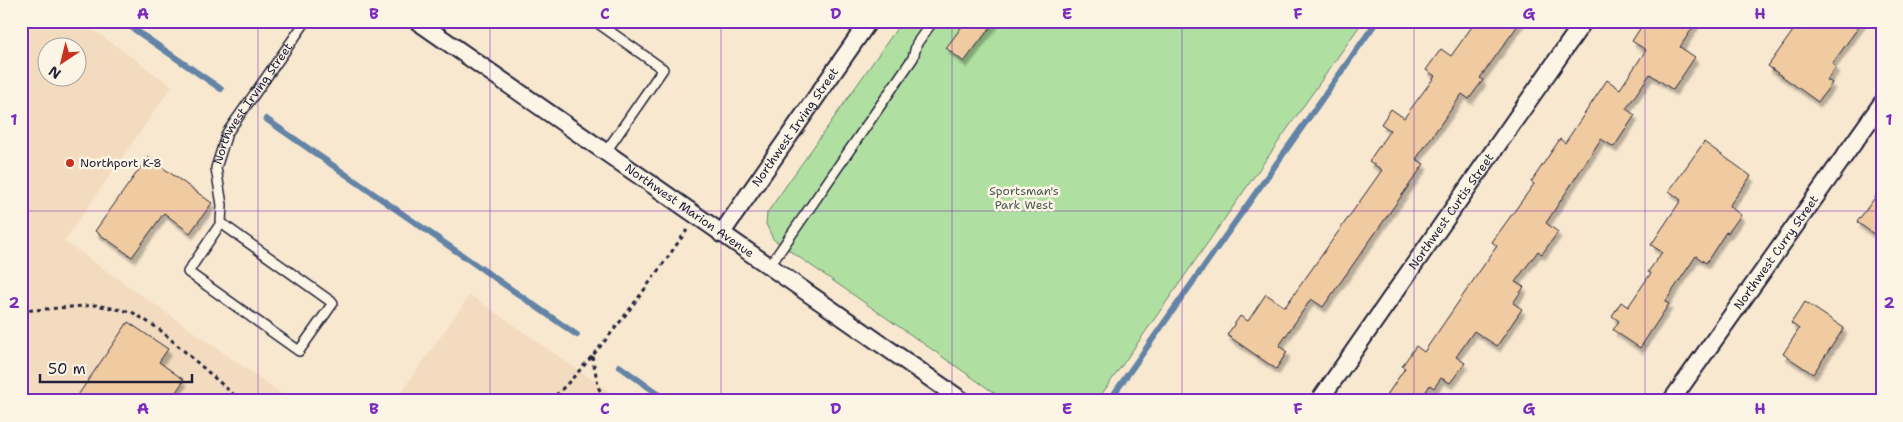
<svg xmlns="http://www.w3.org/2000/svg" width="1903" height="422" font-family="'Shantell Sans',sans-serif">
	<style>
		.built { fill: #f2dbbf; fill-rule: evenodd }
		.green { fill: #afe0a1; stroke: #68816e }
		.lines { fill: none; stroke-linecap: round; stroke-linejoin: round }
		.stream { stroke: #6384a6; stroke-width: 6 }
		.building { fill: #f0caa0; stroke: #22223b; filter: url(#shadow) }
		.service-casing { stroke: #22223b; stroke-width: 12 }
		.minor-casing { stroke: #22223b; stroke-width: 20 }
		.path { stroke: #22223b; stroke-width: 3; stroke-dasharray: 4 4; stroke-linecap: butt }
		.service { stroke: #fcf5e5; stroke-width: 9 }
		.minor { stroke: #fcf5e5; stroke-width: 16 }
		.grid { fill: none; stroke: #7b2cbf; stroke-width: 1; stroke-opacity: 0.55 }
		.poi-dot { fill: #c8321e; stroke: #fcf5e5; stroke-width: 2 }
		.labels { text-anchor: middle; stroke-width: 5; stroke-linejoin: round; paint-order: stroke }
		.street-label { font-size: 12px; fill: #22223b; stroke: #fcf5e5 }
		.poi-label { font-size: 12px; fill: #22223b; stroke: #fcf5e5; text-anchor: start }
		.park-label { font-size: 12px; fill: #4c5b5a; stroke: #fcf5e5 }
		.neatline { fill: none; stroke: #7b2cbf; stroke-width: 2 }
		.grid-label { font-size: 16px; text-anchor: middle; font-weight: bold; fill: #7b2cbf }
	</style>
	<defs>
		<filter id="shadow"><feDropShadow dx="3" dy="5.5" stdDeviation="1" flood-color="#0004"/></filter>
	</defs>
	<rect width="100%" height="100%" fill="#f8e8d0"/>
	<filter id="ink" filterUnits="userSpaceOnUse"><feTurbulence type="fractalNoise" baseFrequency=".02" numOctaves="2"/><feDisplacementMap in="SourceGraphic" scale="10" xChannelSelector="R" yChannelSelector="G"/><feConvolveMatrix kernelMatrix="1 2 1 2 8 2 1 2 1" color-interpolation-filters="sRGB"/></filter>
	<g filter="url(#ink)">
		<g class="built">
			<path d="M21 21H80L172 86 64 241 292 401H21ZM48 48H78V78H48Z"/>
			<path d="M470 295 623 401H395Z"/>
		</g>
		<path class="green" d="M902 21H1363L1097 401H1006L773 239 766 224 767 213Z"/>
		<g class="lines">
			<g class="stream">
				<path d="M122 21 221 89"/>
				<path d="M266 119 577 335"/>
				<path d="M619 366 668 401"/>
				<path d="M1109 401 1377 21"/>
			</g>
		</g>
		<g class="building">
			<path d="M966 21H995L964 62 946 48Z"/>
			<path d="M1476 21H1521L1480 78 1483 80 1469 99 1462 94 1440 125 1416 159 1424 164 1323 307 1311 299 1279 346 1287 352 1276 369 1227 335 1240 316 1248 321 1266 294 1285 307 1382 170 1369 161 1390 130 1381 124 1391 109 1404 118 1435 76 1426 70 1441 49 1451 56Z"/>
			<path d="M1645 21H1697L1680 47 1695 57 1673 90 1650 74 1626 109 1635 115 1614 147 1601 139 1546 223 1558 232 1542 254 1538 251 1515 282 1524 287 1513 303 1522 309 1497 346 1474 331 1456 357 1465 363 1450 383 1441 378 1434 388 1430 385 1420 401H1383L1405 368 1402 366 1416 346 1424 352 1497 246 1492 242 1534 184 1531 182 1560 139 1565 143 1607 80 1620 89 1646 50 1632 41Z"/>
			<path d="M1800 21H1863L1832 64 1836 67 1827 80 1832 83 1818 102 1768 66Z"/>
			<path d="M1704 142 1751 176 1729 206 1741 215 1728 233 1726 232 1706 263 1696 256 1665 302 1669 304 1640 348 1613 330 1619 321 1612 316 1621 302 1628 307 1651 273 1648 272 1662 252 1651 245 1681 200 1669 191Z"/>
			<path d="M148 157 212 203 190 233 164 213 132 257 95 231Z"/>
			<path d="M1882 188V240L1857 222Z"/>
			<path d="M1805 302 1844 328 1813 374 1783 354 1799 329 1791 323Z"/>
			<path d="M128 322 168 349 159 362 184 380 170 401H74Z"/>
		</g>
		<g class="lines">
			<defs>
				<g id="service">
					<path d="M595 21 663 69 605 153"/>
					<path id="s1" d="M221 223 333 303 299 351 188 272 221 223 222 205 216 168 227 133 306 21"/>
					<path d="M769 267 913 58 917 43 933 21"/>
				</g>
				<g id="minor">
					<path id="s2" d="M417 21 963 401"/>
					<path id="s3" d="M721 234 869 21"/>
					<path id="s4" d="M1319 401 1584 21"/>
					<path id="s5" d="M1671 401 1882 103"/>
				</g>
			</defs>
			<use href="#service" class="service-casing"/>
			<use href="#minor" class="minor-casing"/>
			<g class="path">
				<path d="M21 311 96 305 132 312 159 329 241 401"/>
				<path d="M592 356 599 389 609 401"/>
				<path d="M550 401C603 350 645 289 687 230"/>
			</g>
			<use href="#service" class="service"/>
			<use href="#minor" class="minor"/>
		</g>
	</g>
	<path class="grid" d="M258 21V401M490 21V401M721 21V401M952 21V401M1182 21V401M1414 21V401M1645 21V401M21 211H1882"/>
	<circle class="poi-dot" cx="70" cy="163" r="5"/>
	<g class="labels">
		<g class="street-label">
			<text dy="4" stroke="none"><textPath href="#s1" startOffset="522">Northwest Irving Street</textPath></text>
			<text dy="4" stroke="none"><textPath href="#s3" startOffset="130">Northwest Irving Street</textPath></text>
			<text dy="4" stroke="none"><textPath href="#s4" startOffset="231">Northwest Curtis Street</textPath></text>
			<text dy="4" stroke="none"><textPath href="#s2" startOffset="332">Northwest Marion Avenue</textPath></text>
			<text dy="4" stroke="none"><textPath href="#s5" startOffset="182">Northwest Curry Street</textPath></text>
		</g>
		<g class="poi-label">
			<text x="80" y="167">Northport K-8</text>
		</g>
		<g class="park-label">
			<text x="1024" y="195">Sportsman's<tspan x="1024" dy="14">Park West</tspan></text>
		</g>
	</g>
	<rect width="1903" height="422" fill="none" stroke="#fcf5e5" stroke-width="55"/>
	<g transform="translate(62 62) rotate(215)"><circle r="24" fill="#fcf5e5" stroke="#a5a1a1"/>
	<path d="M0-4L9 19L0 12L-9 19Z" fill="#c8321e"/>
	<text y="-8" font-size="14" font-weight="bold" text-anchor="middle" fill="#22223b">N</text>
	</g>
	<path d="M40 374v8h152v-8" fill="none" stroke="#22223b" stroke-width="2.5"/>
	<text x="48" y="374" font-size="15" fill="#22223b" stroke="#fcf5e5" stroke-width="4" paint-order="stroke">50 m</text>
	<rect x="28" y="28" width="1848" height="366" class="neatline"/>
	<g class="grid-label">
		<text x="143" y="19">A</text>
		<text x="374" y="19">B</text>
		<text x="605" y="19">C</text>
		<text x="836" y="19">D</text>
		<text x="1067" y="19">E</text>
		<text x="1298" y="19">F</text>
		<text x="1529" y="19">G</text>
		<text x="1760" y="19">H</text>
		<text x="14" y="125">1</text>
		<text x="1889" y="125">1</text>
		<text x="14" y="308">2</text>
		<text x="1889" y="308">2</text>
		<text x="143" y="414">A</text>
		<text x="374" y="414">B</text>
		<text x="605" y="414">C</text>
		<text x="836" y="414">D</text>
		<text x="1067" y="414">E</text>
		<text x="1298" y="414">F</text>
		<text x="1529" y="414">G</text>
		<text x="1760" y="414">H</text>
	</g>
</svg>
